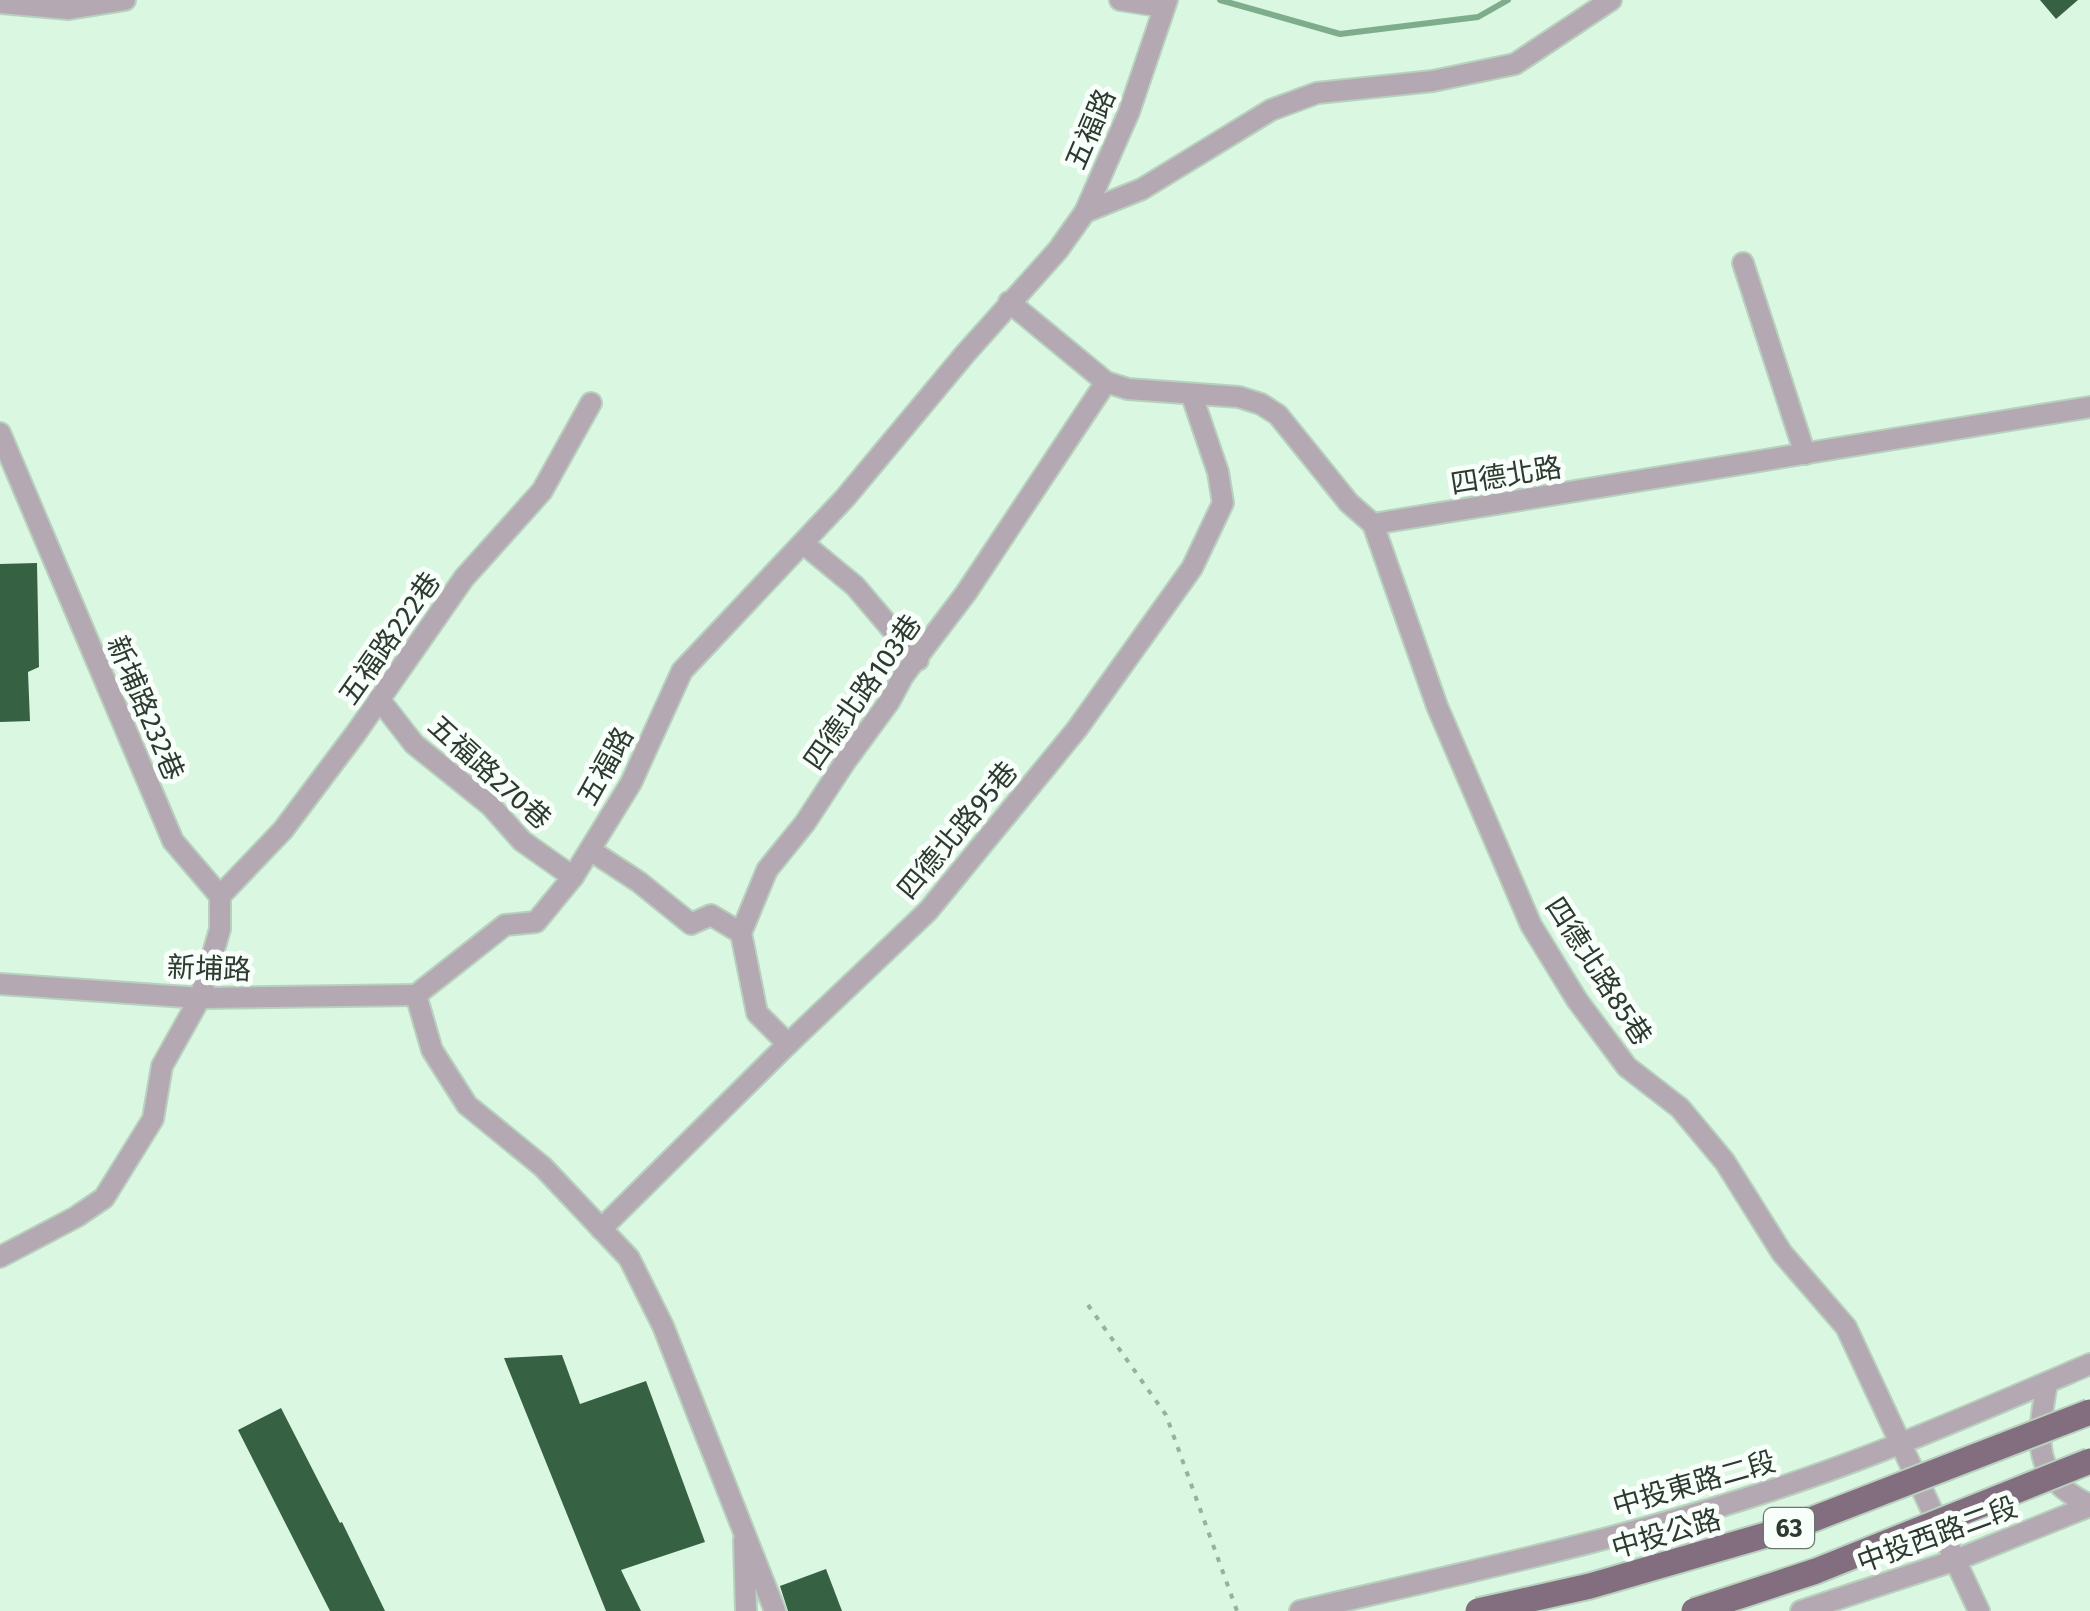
<svg xmlns="http://www.w3.org/2000/svg" width="2090" height="1611" font-family="'Fira Sans','Noto Sans TC',sans-serif">
	<style>
		.lines { fill: none; stroke-linecap: round; stroke-linejoin: round }
		.stream { stroke: #7fad8c; stroke-width: 6 }
		.building { fill: #366143 }
		.minor-casing { stroke: #b8d1be; stroke-width: 24 }
		.path { stroke: #99b09f; stroke-width: 4; stroke-dasharray: 5 8; stroke-linecap: butt }
		.minor { stroke: #b4a8b2; stroke-width: 20 }
		.major-bridge-casing { stroke: #b8d1be; stroke-width: 29; stroke-linecap: butt }
		.major-bridge { stroke: #836e7f; stroke-width: 25 }
		.labels { text-anchor: middle; stroke-width: 10; stroke-linejoin: round; paint-order: stroke }
		.shield { fill: #f8fef9; stroke: #6b756d; stroke-width: 2.5 }
		.shield-label { font-size: 25px; font-weight: bold; fill: #2e3a31 }
		.street-label { font-size: 28px; fill: #2e3a31; stroke: #f8fef9 }
	</style>
	<rect width="100%" height="100%" fill="#daf7e1"/>
	<g class="lines">
		<path class="stream" d="M1220 0 1340 34 1478 17 1508 0"/>
	</g>
	<g class="building">
		<path d="M2040 0H2078L2056 19Z"/>
		<path d="M37 563 39 667 28 672 30 721 0 722V564Z"/>
		<path d="M562 1355 580 1404 646 1381 705 1542 621 1570 641 1611H606L504 1358Z"/>
		<path d="M281 1408 340 1523 342 1522 385 1611H330L238 1430Z"/>
		<path d="M826 1569 842 1611H788L780 1586Z"/>
	</g>
	<g class="lines">
		<defs>
			<g id="minor">
				<path d="M1120 0 1164 7"/>
				<path d="M0 3 69 9 125 0"/>
				<path d="M1085 212 1142 189 1271 110 1317 93 1433 81 1515 64 1611 0"/>
				<path d="M1743 263 1805 454"/>
				<path d="M1009 302 1106 382 1128 389 1239 397 1261 404 1278 415 1349 503 1373 524 2090 407"/>
				<path d="M0 433 173 841 220 896V929L200 998 162 1066 153 1119 104 1198 76 1217 0 1257"/>
				<path d="M1373 524 1437 706 1531 925 1577 1000 1627 1067 1680 1108 1725 1162 1782 1253 1846 1327 1979 1611"/>
				<path d="M804 544 855 586 918 660"/>
				<path d="M379 699 414 744 491 806 522 841 573 877"/>
				<path d="M590 850 639 882 691 924 711 915 741 933"/>
				<path d="M220 896 283 830 356 733 464 578 542 491 591 403"/>
				<path d="M0 984 200 998 416 995"/>
				<path d="M416 995 505 925 536 922 573 877 631 783 682 671 845 498 965 354 1058 250 1085 212 1129 112 1167 0"/>
				<path d="M416 995 432 1050 467 1105 543 1167 629 1258 663 1326 775 1611"/>
				<path d="M788 1044 757 1013 741 933 767 870 805 823 845 762 889 702 903 676 966 593 1106 382"/>
				<path d="M601 1229 788 1044 928 911 1077 729 1192 568 1223 503 1218 472 1192 396"/>
				<path d="M2047 1383C2037 1441 2030 1476 2090 1505"/>
				<path d="M744 1540 746 1611"/>
				<path d="M1300 1611C1458 1574 1617 1541 1772 1490 1880 1455 1985 1409 2090 1364"/>
				<path d="M1801 1611 1956 1560 2090 1506"/>
			</g>
		</defs>
		<use href="#minor" class="minor-casing"/>
		<path class="path" d="M1088 1305 1166 1415 1237 1611"/>
		<use href="#minor" class="minor"/>
		<defs>
			<g id="major-bridge">
				<path d="M1478 1611 1590 1586 1790 1528 2090 1412"/>
				<path d="M1694 1611 1816 1571 2090 1461"/>
			</g>
		</defs>
		<use href="#major-bridge" class="major-bridge-casing"/>
		<use href="#major-bridge" class="major-bridge"/>
	</g>
	<g class="labels">
		<rect class="shield" x="1764" y="1508" width="50" height="40" rx="8"/>
		<g class="shield-label">
			<text x="1789" y="1537">63</text>
		</g>
		<g class="street-label">
			<text transform="translate(1090 129) rotate(-67)" y="10">五福路</text>
			<text transform="translate(1506 475) rotate(-9)" y="10">四德北路</text>
			<text transform="translate(389 638) rotate(-55)" y="10">五福路222巷</text>
			<text transform="translate(862 692) rotate(-55)" y="10">四德北路103巷</text>
			<text transform="translate(146 708) rotate(67)" y="10">新埔路232巷</text>
			<text transform="translate(605 766) rotate(-61)" y="10">五福路</text>
			<text transform="translate(490 772) rotate(42)" y="10">五福路270巷</text>
			<text transform="translate(957 830) rotate(-50)" y="10">四德北路95巷</text>
			<text transform="translate(209 968) rotate(2)" y="10">新埔路</text>
			<text transform="translate(1599 971) rotate(57)" y="10">四德北路85巷</text>
			<text transform="translate(1694 1483) rotate(-16)" y="10">中投東路二段</text>
			<text transform="translate(1666 1533) rotate(-16)" y="10">中投公路</text>
			<text transform="translate(1937 1534) rotate(-20)" y="10">中投西路二段</text>
		</g>
	</g>
</svg>
